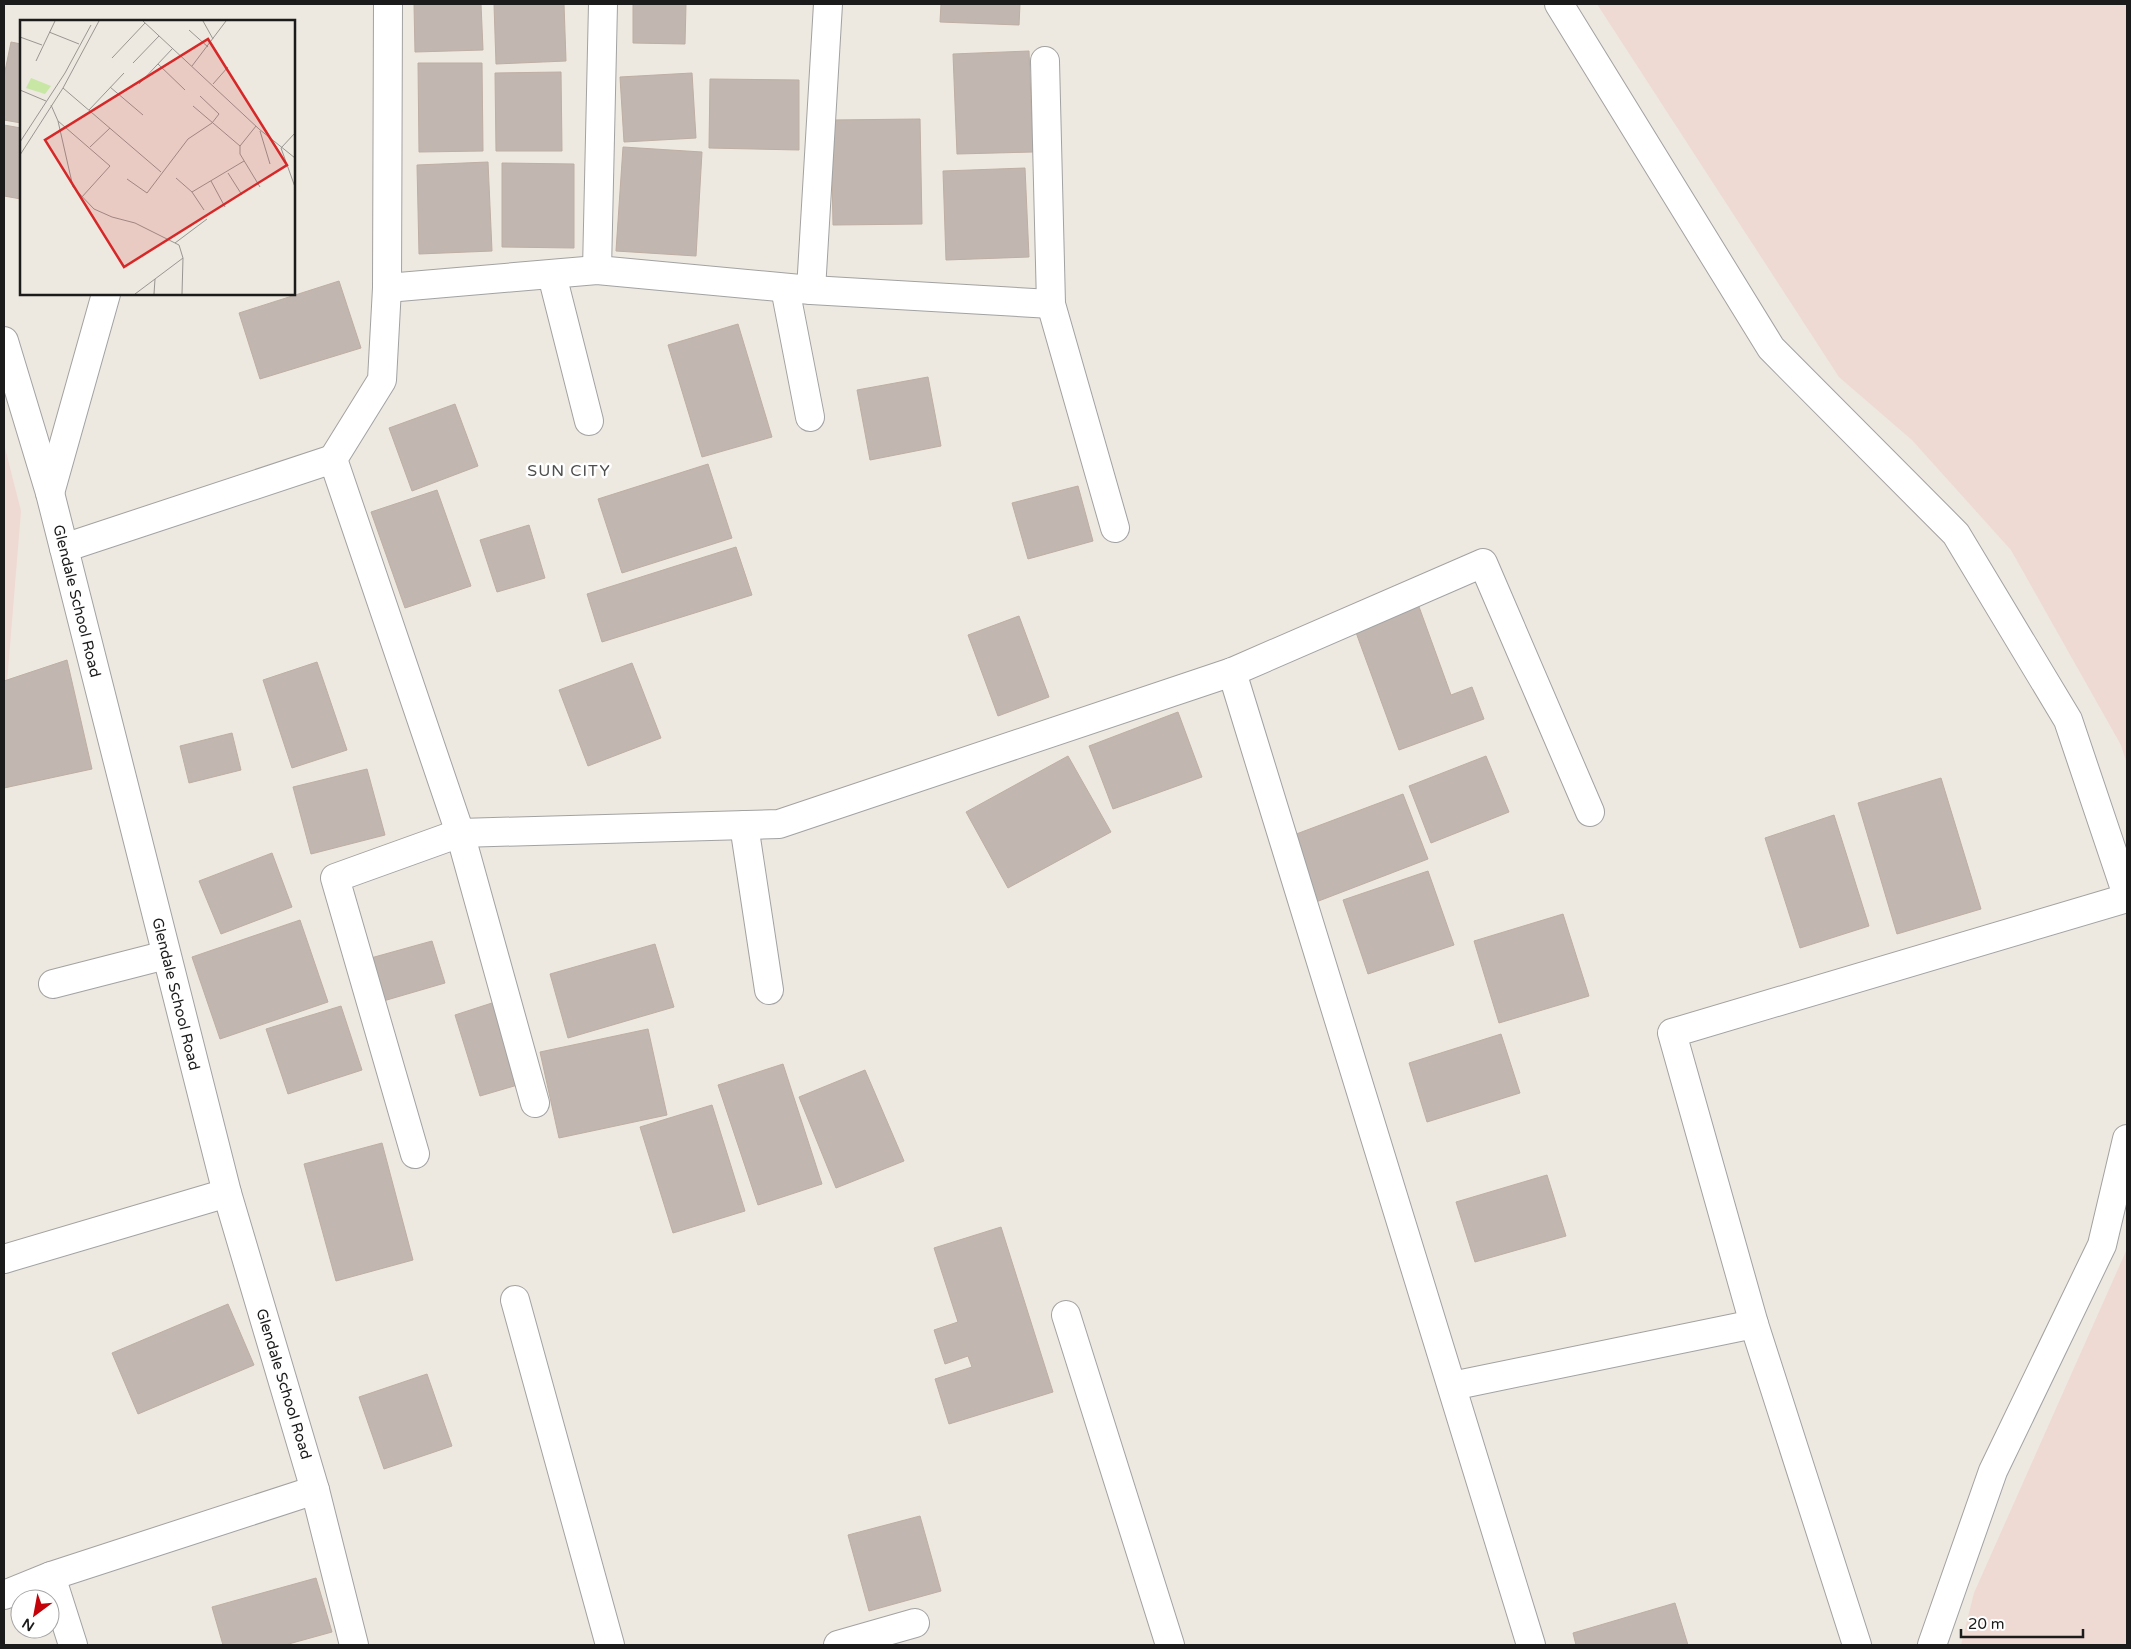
<svg xmlns="http://www.w3.org/2000/svg" width="2131" height="1649" font-family="'Varela Round',sans-serif">
	<style>
		.military { fill: #efd9d3 }
		.building { fill: #c1b7b0; stroke: #beaea3 }
		.lines { fill: none; stroke-linecap: round; stroke-linejoin: round }
		.minor-casing { stroke: #a2a2a2; stroke-width: 30 }
		.minor { stroke: #fff; stroke-width: 28 }
		.labels { text-anchor: middle; stroke-width: 5; stroke-linejoin: round; paint-order: stroke }
		.street-label { font-size: 15px; fill: #1b1b1b; stroke: #fff }
		.neighbourhood-label { font-size: 16px; letter-spacing: 1px; fill: #4e4e4e; stroke: #fff }
		.inset-road { fill: none; stroke: #999691; stroke-width: 1 }
		.view { fill: #d62828; fill-opacity: 0.15; stroke: #d62828; stroke-width: 2.5 }
		.inset-edge { fill: none; stroke: #1b1b1b; stroke-width: 2.5 }
	</style>
	<rect width="100%" height="100%" fill="#ede8e0"/>
	<g class="military">
		<path d="M1597 4H2127V764L2121 745 2011 550 1912 440 1839 377Z"/>
		<path d="M4 444 21 511 4 719Z"/>
		<path d="M2127 1249V1645H1961L1974 1593Z"/>
	</g>
	<g class="building">
		<path d="M414 4H481L483 50 415 52Z"/>
		<path d="M494 4H564L566 61 496 64Z"/>
		<path d="M633 4H686L685 44 633 43Z"/>
		<path d="M941 4H1020L1019 25 940 22Z"/>
		<path d="M11 42 21 44V123L4 120V76Z"/>
		<path d="M1029 51 1033 152 957 154 953 54Z"/>
		<path d="M418 63H482L483 151 419 152Z"/>
		<path d="M561 72 562 151H496L495 73Z"/>
		<path d="M692 73 696 138 624 142 620 77Z"/>
		<path d="M710 79 799 80V150L709 148Z"/>
		<path d="M920 119 922 224 833 225 831 120Z"/>
		<path d="M4 125 21 128V199L4 196Z"/>
		<path d="M623 147 702 152 696 256 616 251Z"/>
		<path d="M488 162 492 251 419 254 417 165Z"/>
		<path d="M502 163 574 164V248L502 247Z"/>
		<path d="M1025 168 1029 257 946 260 943 171Z"/>
		<path d="M339 281 361 348 260 379 239 313Z"/>
		<path d="M738 324 772 437 702 457 668 345Z"/>
		<path d="M928 377 941 446 870 460 857 390Z"/>
		<path d="M455 404 478 466 412 491 389 428Z"/>
		<path d="M708 464 732 538 622 573 598 499Z"/>
		<path d="M1078 486 1093 541 1028 559 1012 503Z"/>
		<path d="M437 490 471 586 405 608 371 512Z"/>
		<path d="M529 525 545 578 497 592 480 540Z"/>
		<path d="M736 547 752 595 602 642 587 594Z"/>
		<path d="M1418 604 1451 695 1472 687 1484 719 1399 750 1354 627Z"/>
		<path d="M1019 616 1049 697 998 716 968 635Z"/>
		<path d="M67 660 92 769 4 788V681Z"/>
		<path d="M317 662 347 750 292 768 263 680Z"/>
		<path d="M632 663 661 738 588 766 559 690Z"/>
		<path d="M1178 712 1202 777 1113 809 1089 746Z"/>
		<path d="M232 733 241 770 189 783 180 746Z"/>
		<path d="M1068 756 1111 832 1008 888 966 812Z"/>
		<path d="M1486 756 1509 812 1431 843 1409 786Z"/>
		<path d="M367 769 385 835 311 854 293 787Z"/>
		<path d="M1941 778 1981 909 1897 934 1858 803Z"/>
		<path d="M1403 794 1428 859 1316 902 1291 836Z"/>
		<path d="M1834 815 1869 926 1800 948 1765 838Z"/>
		<path d="M272 853 292 907 221 934 199 881Z"/>
		<path d="M1428 871 1454 945 1368 974 1343 900Z"/>
		<path d="M1563 914 1589 996 1499 1023 1474 941Z"/>
		<path d="M300 920 328 1002 220 1039 192 957Z"/>
		<path d="M432 941 445 983 373 1004 360 961Z"/>
		<path d="M655 944 674 1007 568 1038 550 974Z"/>
		<path d="M495 1002 521 1084 480 1096 455 1015Z"/>
		<path d="M341 1006 362 1070 288 1094 266 1029Z"/>
		<path d="M648 1029 667 1115 559 1138 540 1052Z"/>
		<path d="M1501 1034 1520 1093 1427 1122 1409 1063Z"/>
		<path d="M783 1064 822 1184 758 1205 718 1085Z"/>
		<path d="M865 1070 904 1161 836 1188 799 1097Z"/>
		<path d="M712 1105 745 1211 673 1233 640 1127Z"/>
		<path d="M382 1143 413 1260 336 1281 304 1164Z"/>
		<path d="M1547 1175 1566 1236 1475 1262 1456 1202Z"/>
		<path d="M1001 1227 1053 1392 949 1424 935 1379 972 1367 968 1356 945 1364 934 1330 958 1322 934 1248Z"/>
		<path d="M228 1304 254 1365 138 1414 112 1353Z"/>
		<path d="M427 1374 452 1446 384 1469 359 1397Z"/>
		<path d="M920 1516 941 1591 869 1611 848 1535Z"/>
		<path d="M316 1578 332 1632 285 1645H223L212 1607Z"/>
		<path d="M1675 1603 1688 1645H1576L1573 1633Z"/>
	</g>
	<g class="lines">
		<defs>
			<g id="minor">
				<path d="M388 4 387 288 382 380 333 459 460 833 535 1103"/>
				<path d="M1559 4 1771 348 1956 534 2068 720 2127 895"/>
				<path d="M1045 61 1051 304 1115 528"/>
				<path d="M597 270 603 4"/>
				<path d="M552 275 589 421"/>
				<path d="M387 288 597 270 811 290 1051 304"/>
				<path d="M785 288 810 417"/>
				<path d="M811 290 828 4"/>
				<path d="M4 341 50 493 227 1193 315 1490 354 1645"/>
				<path d="M50 493 106 294"/>
				<path d="M64 548 333 459"/>
				<path d="M1232 672 1531 1645"/>
				<path d="M744 825 769 990"/>
				<path d="M53 984 166 955"/>
				<path d="M415 1154 335 878 460 833 779 824 1232 672 1483 563 1590 812"/>
				<path d="M4 1259 227 1193"/>
				<path d="M515 1300 610 1645"/>
				<path d="M1066 1315 1170 1645"/>
				<path d="M1452 1386 1754 1324"/>
				<path d="M51 1576 73 1645"/>
				<path d="M4 1595 51 1576 315 1490"/>
				<path d="M838 1645 915 1623"/>
				<path d="M1857 1645 1754 1324 1672 1033 2127 898"/>
				<path d="M1932 1645 1993 1471 2102 1245 2127 1139"/>
			</g>
		</defs>
		<use href="#minor" class="minor-casing"/>
		<use href="#minor" class="minor"/>
	</g>
	<g class="labels">
		<g class="street-label">
			<text transform="translate(77 601) rotate(76)" y="5">Glendale School Road</text>
			<text transform="translate(176 994) rotate(76)" y="5">Glendale School Road</text>
			<text transform="translate(284 1384) rotate(73)" y="5">Glendale School Road</text>
		</g>
		<g class="neighbourhood-label">
			<text x="569" y="476">SUN CITY</text>
		</g>
	</g>
	<g transform="translate(20 20)">
		<rect width="275" height="275" fill="#ede8e0"/>
		<path d="M11 58 31 66 25 74 6 68Z" fill="#c8e7a5"/>
		<path class="inset-road" d="M123 1 239 109 275 138M183 1 193 19M0 7V17L22 25M169 10 188 27M29 12 59 24M92 38 125 3M16 41 35 1M113 43 139 16M138 44 165 70M172 46 206 1M119 64 153 28M193 64 208 47M90 67 123 95M43 68 141 152M0 70 26 81M31 85 38 101 53 167 74 189 92 197 115 203 159 225 163 238 162 274M173 86 220 126V134L240 167M69 90 104 53M38 101 90 146 61 178M240 111 250 144M275 113 261 128 275 167M0 122 45 53 71 5M220 126 236 106M70 127 90 108M0 135 43 68 79 1M208 153 222 175M156 158 172 172 184 190M107 159 127 173 168 119 192 103 199 94 180 76M191 161 205 187M172 172 224 141M155 223 187 199M115 274 163 238M134 274 135 259"/>
		<path class="view" d="M188 19 267 145 104 247 25 120Z"/>
		<rect width="275" height="275" class="inset-edge"/>
	</g>
	<rect width="2131" height="1649" fill="none" stroke="#1b1b1b" stroke-width="10"/>
	<g transform="translate(35 1614) rotate(212)"><circle r="24" fill="#ffffff" stroke="#a4a4a4"/>
	<path d="M0-4L9 19L0 12L-9 19Z" fill="#c30209"/>
	<text y="-8" font-size="14" font-weight="bold" text-anchor="middle" fill="#1b1b1b">N</text>
	</g>
	<path d="M1961 1629v8h122v-8" fill="none" stroke="#1b1b1b" stroke-width="2.5"/>
	<text x="1968" y="1629" font-size="15" fill="#1b1b1b" stroke="#ffffff" stroke-width="4" paint-order="stroke">20 m</text>
</svg>
